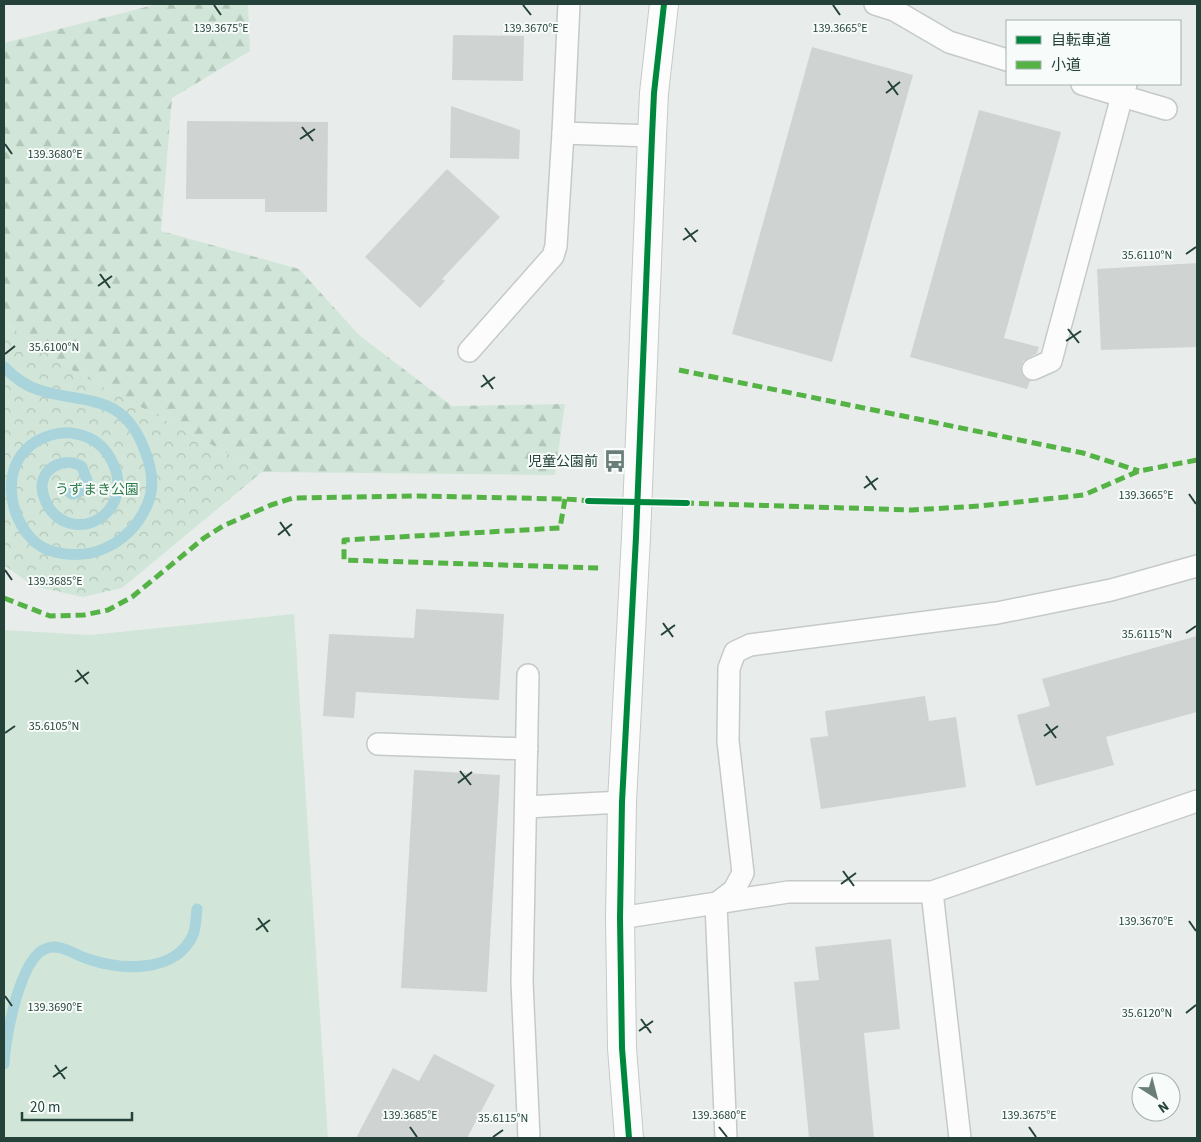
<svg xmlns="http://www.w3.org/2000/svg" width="1201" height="1142" font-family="'Source Sans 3','Noto Sans JP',sans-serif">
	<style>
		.grass { fill: #d1e6d8 }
		.forest { fill: url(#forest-firs) }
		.park { fill: url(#park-crowns) }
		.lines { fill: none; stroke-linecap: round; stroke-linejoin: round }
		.stream { stroke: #a9d4db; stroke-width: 11 }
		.building { fill: #cfd4d2 }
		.service-casing { stroke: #c5cac8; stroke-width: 24 }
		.tertiary-casing { stroke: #c5cac8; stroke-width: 30 }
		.service { stroke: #fcfcfc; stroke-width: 21 }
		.tertiary { stroke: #fcfcfc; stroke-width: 28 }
		.quiet { stroke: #55b346; stroke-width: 5; stroke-dasharray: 10 5; stroke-linecap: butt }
		.cycleway-casing { stroke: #f7fbf9; stroke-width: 9 }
		.cycleway { stroke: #00873e; stroke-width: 6 }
		.ticks { fill: none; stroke: #24423a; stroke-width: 2 }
		.labels { text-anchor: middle; stroke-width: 4; stroke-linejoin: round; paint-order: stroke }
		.poi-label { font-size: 14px; fill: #24423a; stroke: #f7fbf9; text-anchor: end }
		.park-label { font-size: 14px; fill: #2d7a4b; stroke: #f7fbf9 }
		.ticks-label { font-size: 12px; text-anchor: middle; fill: #24423a; stroke: #f7fbf9; stroke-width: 4; stroke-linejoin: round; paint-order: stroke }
	</style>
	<defs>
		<pattern id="forest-firs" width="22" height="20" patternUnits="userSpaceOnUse" patternTransform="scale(1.25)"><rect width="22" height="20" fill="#d1e6d8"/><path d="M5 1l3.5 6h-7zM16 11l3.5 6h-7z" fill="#b3c6ba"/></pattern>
		<pattern id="park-crowns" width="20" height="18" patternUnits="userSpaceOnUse" patternTransform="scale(1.25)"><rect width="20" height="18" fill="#d1e6d8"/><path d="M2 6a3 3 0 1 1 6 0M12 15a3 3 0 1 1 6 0" fill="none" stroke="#b3c6ba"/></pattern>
	</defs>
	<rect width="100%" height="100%" fill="#e8edeb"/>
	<path class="grass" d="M294 614 328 1138H4V630L90 635Z"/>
	<path class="forest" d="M158 4H248L250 51 172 98 161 231 299 269 359 335 452 406 565 404 555 475 262 472 75 372 4 322V43Z"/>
	<path class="park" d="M4 322 75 372 262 472 122 588 83 597 33 586 4 565Z"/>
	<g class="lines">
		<g class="stream">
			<path d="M4 367C14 377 25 386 39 390 88 405 123 392 145 451 151 466 154 481 150 497 142 523 122 544 95 552 78 557 51 555 36 543 6 517 0 462 37 441 48 435 59 432 71 433 87 435 100 441 109 456 141 507 79 549 49 508 45 501 42 494 42 486 43 466 67 456 82 467L87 480C85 487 80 494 72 494L68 491"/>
			<path d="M4 1064C5 1038 20 959 45 949 60 942 74 955 88 959 121 970 175 974 193 935 196 927 196 917 197 909"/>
		</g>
	</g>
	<g class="building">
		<path d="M453 35 524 36 523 81 452 80Z"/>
		<path d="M812 47 913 75 832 362 732 334Z"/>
		<path d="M451 106 520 130 519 159 450 158Z"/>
		<path d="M979 110 1061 132 1004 338 1039 347 1037 353 1023 361 1021 367 1022 374 1030 381 1027 389 910 357Z"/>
		<path d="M187 121 328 122 327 212H265V199H186Z"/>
		<path d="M447 169 500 217 442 279 445 281 420 308 365 257Z"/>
		<path d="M1197 263V347L1101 350 1097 269Z"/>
		<path d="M416 609 504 614 499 700 356 692 354 718 323 716 329 634 414 638Z"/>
		<path d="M1197 636V712L1106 737 1114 765 1036 786 1017 715 1050 706 1042 679Z"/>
		<path d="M925 696 929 721 956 717 966 787 821 809 810 738 828 736 825 711Z"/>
		<path d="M414 770 500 775 487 992 401 988Z"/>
		<path d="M891 939 900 1029 864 1033 874 1138H809L794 982 819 980 815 947Z"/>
		<path d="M434 1054 495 1085 467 1138H356L393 1068 419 1081Z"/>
	</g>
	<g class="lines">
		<defs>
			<g id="service">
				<path d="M875 4 894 10 949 42 1007 60"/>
				<path d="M1126 84 1122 96 1166 109"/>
				<path d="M563 133 652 136"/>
				<path d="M469 351 553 256 556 246 563 133 569 4"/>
				<path d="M1033 369 1051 361 1122 96 1082 84"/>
				<path d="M528 675 522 982 529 1138"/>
				<path d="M378 744 527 749"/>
				<path d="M526 807 622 802"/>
				<path d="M932 892 960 1138"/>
				<path d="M620 918 788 892H932L1197 801"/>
				<path d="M726 1138 716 904 734 890 743 873 728 741 729 668 735 652 750 645 997 613 1111 590 1197 566"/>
			</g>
			<path id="tertiary" d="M629 1138 622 1048 620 918 622 802 636 537 652 136 654 93 664 4"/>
		</defs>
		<use href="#service" class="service-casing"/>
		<use href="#tertiary" class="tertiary-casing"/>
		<use href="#service" class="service"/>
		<use href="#tertiary" class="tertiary"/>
		<g class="quiet">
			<path d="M679 370 1083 453 1139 471"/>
			<path d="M565 499 560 528 344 540V560L599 568"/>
			<path d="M684 503 912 510 980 506 1084 495 1139 471 1197 460"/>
			<path d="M4 598 50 616 84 615 108 610 132 597 204 538 223 526 271 505 293 498 417 496 565 499 592 501"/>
		</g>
		<defs>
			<g id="cycleway">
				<path d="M588 501 687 503"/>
				<path d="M629 1138 622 1048 620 918 622 802 636 537 652 136 654 93 664 4"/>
			</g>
		</defs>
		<use href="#cycleway" class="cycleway-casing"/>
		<use href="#cycleway" class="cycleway"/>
	</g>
	<path class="ticks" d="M214 5 221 15M523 5 531 15M833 5 840 15M888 81 898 95M886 93 900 82M302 127 313 141M300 139 315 129M5 144 12 154M685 228 696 242M683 240 698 230M1186 254 1196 247M100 274 110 288M98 286 112 276M1068 329 1079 343M1066 341 1081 331M5 354 15 346M483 375 493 389M481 387 495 377M866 476 876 490M864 488 878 478M1189 494 1196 504M280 522 290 536M278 535 292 524M5 570 12 580M663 623 673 637M1186 633 1196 626M661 635 675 625M77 670 88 684M75 682 89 672M1046 724 1056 738M5 733 15 726M1044 736 1058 726M460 771 471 785M458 783 472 772M843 871 854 886M841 884 856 873M258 918 268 932M1189 921 1196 931M256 930 270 920M5 996 12 1006M1186 1013 1196 1005M641 1019 651 1033M639 1031 653 1021M55 1065 65 1079M53 1077 67 1067M410 1127 417 1137M719 1127 727 1137M1029 1127 1036 1137M493 1137 503 1130"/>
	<defs>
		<symbol id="bus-bare" viewBox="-9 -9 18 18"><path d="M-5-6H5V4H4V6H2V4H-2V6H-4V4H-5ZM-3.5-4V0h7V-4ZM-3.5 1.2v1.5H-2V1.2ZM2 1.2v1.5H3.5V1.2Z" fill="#697e78" stroke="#f7fbf9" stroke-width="2.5" paint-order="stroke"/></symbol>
	</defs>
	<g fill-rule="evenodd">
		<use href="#bus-bare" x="599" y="445" width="32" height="32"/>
	</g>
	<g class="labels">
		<g class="poi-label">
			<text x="598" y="466">児童公園前</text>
		</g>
		<g class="park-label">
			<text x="97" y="494">うずまき公園</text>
		</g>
	</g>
	<g class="ticks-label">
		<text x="221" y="32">139.3675°E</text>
		<text x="531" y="32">139.3670°E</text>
		<text x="840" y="32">139.3665°E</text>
		<text x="55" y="158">139.3680°E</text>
		<text x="1147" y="259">35.6110°N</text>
		<text x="54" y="351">35.6100°N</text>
		<text x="1146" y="499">139.3665°E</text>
		<text x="55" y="585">139.3685°E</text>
		<text x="1147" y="638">35.6115°N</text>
		<text x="54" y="730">35.6105°N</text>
		<text x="1146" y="925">139.3670°E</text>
		<text x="55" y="1011">139.3690°E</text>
		<text x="1147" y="1017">35.6120°N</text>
		<text x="410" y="1119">139.3685°E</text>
		<text x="719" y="1119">139.3680°E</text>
		<text x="1029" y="1119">139.3675°E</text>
		<text x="503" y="1122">35.6115°N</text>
	</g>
	<rect width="1201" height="1142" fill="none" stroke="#24423a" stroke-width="10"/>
	<rect x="1006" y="20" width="175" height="65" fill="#f7fbf9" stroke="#a3b1ad"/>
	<rect x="1016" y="36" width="25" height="8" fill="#00873e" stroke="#a3b1ad"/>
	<text x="1051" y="45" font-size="15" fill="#24423a">自転車道</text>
	<rect x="1016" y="61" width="25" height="8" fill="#55b346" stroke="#a3b1ad"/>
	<text x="1051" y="70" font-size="15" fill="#24423a">小道</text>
	<g transform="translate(1156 1097) rotate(144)"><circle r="24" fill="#f7fbf9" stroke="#a3b1ad"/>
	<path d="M0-4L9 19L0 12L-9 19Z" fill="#697e78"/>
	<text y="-8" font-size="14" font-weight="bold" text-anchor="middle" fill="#24423a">N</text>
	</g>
	<path d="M22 1112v8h110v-8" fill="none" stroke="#24423a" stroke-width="2.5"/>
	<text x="30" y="1112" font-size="15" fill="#24423a" stroke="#f7fbf9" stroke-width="4" paint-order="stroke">20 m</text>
</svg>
